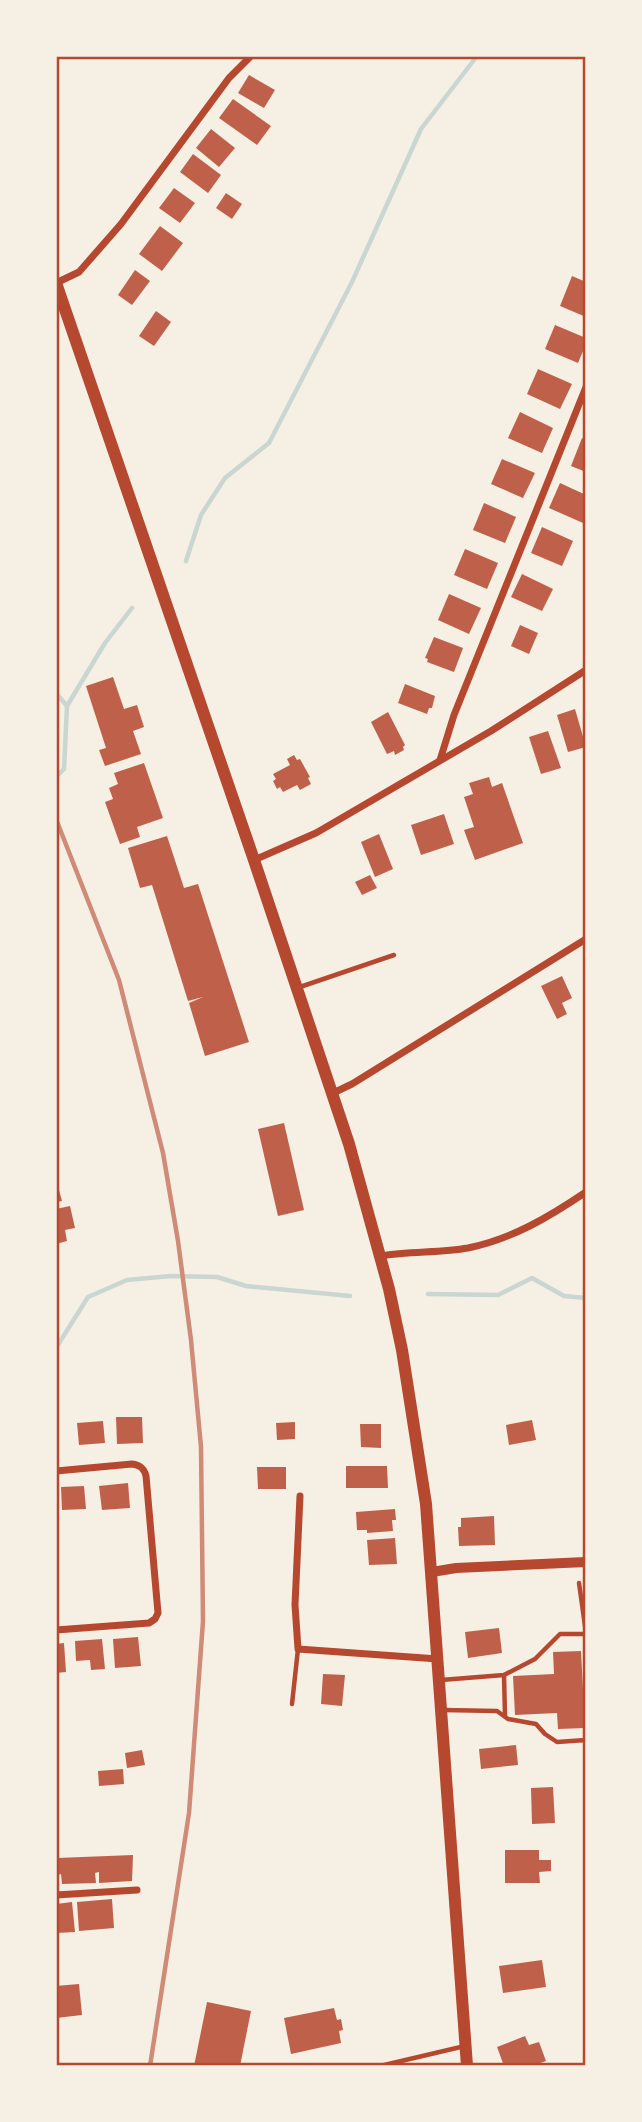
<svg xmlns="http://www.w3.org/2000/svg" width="642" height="2122" font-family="Inter,sans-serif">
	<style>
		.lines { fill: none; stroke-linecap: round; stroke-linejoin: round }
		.stream { stroke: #c9d6d2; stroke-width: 4.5 }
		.building { fill: #bf614a }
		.service { stroke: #b5482f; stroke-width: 4.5 }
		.minor { stroke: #b5482f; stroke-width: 7 }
		.tertiary { stroke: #b5482f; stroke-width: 10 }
		.secondary { stroke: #b5482f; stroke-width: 12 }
		.rail { stroke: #cf8b77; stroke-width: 4.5 }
		.neatline { fill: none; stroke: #b5482f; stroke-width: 2.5 }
	</style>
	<rect width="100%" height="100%" fill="#f6efe4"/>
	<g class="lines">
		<g class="stream">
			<path d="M186 561 201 515 225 478 269 443 352 282 421 129 477 56"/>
			<path d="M56 693 67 706"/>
			<path d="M56 777 64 769 67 706 105 643 132 608"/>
			<path d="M428 1294 498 1295 532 1278 564 1296 586 1298"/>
			<path d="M56 1348 88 1297 127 1280 171 1276 217 1277 246 1286 350 1296"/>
		</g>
	</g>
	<g class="building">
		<path d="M249 75 275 90 264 108 238 93Z"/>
		<path d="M233 99 271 126 257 145 219 118Z"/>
		<path d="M211 129 235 148 219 167 196 148Z"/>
		<path d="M193 154 221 175 208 193 180 172Z"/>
		<path d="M174 188 195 203 180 223 159 208Z"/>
		<path d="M226 193 242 204 232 219 216 208Z"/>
		<path d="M160 226 183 243 162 271 139 254Z"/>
		<path d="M135 270 150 281 132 305 118 295Z"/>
		<path d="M572 276 586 282V317L560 306Z"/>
		<path d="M156 311 171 322 154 346 139 336Z"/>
		<path d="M555 325 586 338V344L578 363 545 349Z"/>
		<path d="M538 369 572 384 560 409 527 394Z"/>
		<path d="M520 412 553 428 542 453 508 438Z"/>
		<path d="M582 438 586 440V472L571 466Z"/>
		<path d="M502 459 535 473 523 498 491 484Z"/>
		<path d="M560 483 586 495V515L583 523 549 508Z"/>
		<path d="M484 503 516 517 505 543 473 530Z"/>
		<path d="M542 527 573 541 562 566 531 553Z"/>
		<path d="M465 549 498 563 487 589 454 575Z"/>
		<path d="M522 574 553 589 542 611 511 597Z"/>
		<path d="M449 594 481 608 469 634 438 620Z"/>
		<path d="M520 625 538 633 529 654 511 646Z"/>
		<path d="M434 637 463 648 454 672 427 662 428 659 425 658Z"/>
		<path d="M113 677 124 709 137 705 144 727 133 731 141 754 105 766 99 750 106 748 86 686Z"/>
		<path d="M405 684 435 696 432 708H429L427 714 398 703Z"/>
		<path d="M575 709 586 747 568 752 557 715Z"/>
		<path d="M388 712 405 745 403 747 404 750 395 755 394 751 387 754 371 722Z"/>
		<path d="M548 731 561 768 541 774 529 737Z"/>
		<path d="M294 755 297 760 300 759 310 777 308 778 311 784 300 790 297 785 283 792 280 787 277 789 273 781 276 779 273 774 290 765 287 759Z"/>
		<path d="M144 763 163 818 137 827 140 837 120 844 105 802 113 799 109 788 118 784 114 773Z"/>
		<path d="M489 777 492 787 502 783 523 843 475 860 464 830 474 827 464 797 473 794 469 783Z"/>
		<path d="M444 814 454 844 421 855 411 825Z"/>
		<path d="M379 834 393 869 375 877 361 842Z"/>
		<path d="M167 836 184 888 198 884 249 1042 205 1056 189 1003 203 997 188 1001 152 885 140 888 128 848Z"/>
		<path d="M370 875 377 888 362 895 355 882Z"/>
		<path d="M562 976 572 998 562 1003 567 1014 557 1019 541 986Z"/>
		<path d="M284 1123 304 1210 278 1216 258 1129Z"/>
		<path d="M56 1179 62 1201 56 1202Z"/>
		<path d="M70 1206 75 1228 65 1230 67 1241 56 1244V1209Z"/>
		<path d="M116 1417H142L143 1443 117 1444Z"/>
		<path d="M532 1420 536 1440 509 1445 506 1425Z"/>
		<path d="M103 1421 105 1443 79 1445 77 1423Z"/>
		<path d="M295 1422V1439L277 1440 276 1423Z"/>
		<path d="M360 1424H381V1448L361 1447Z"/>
		<path d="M346 1466H387L388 1488H346Z"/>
		<path d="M257 1467H286V1489H258Z"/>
		<path d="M128 1483 130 1508 102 1510 99 1486Z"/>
		<path d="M84 1486 86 1509 62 1510 61 1487Z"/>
		<path d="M395 1509 396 1520H392L393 1531 367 1533V1530H357L356 1512Z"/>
		<path d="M494 1516 495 1545 459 1546 458 1527H461V1518Z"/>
		<path d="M395 1538 397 1564 369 1565 367 1540Z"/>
		<path d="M499 1628 502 1653 468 1658 465 1632Z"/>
		<path d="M138 1637 141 1666 115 1668 113 1639Z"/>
		<path d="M102 1639 105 1669 91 1670 90 1660 76 1661 75 1641Z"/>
		<path d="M64 1643 66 1672 56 1673V1644Z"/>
		<path d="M581 1651 585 1728 558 1729 557 1713 515 1715 513 1676 554 1674 553 1652Z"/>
		<path d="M323 1674 345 1675 342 1706 321 1704Z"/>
		<path d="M516 1745 518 1765 481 1769 479 1749Z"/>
		<path d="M142 1750 145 1765 127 1768 125 1753Z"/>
		<path d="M123 1769 124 1784 99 1786 98 1771Z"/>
		<path d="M553 1787 555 1823 532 1824 531 1788Z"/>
		<path d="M505 1850H539V1860H551V1871L539 1872 540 1883H505Z"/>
		<path d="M133 1855 132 1881 99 1883V1872L95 1873 96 1883 62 1884 61 1874 58 1875 57 1858Z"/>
		<path d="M112 1899 114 1928 79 1931 77 1902Z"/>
		<path d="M72 1902 75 1932 56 1933V1904Z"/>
		<path d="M542 1960 546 1987 503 1993 499 1966Z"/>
		<path d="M79 1984 82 2015 56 2018V1986Z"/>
		<path d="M207 2002 251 2011 240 2066H194Z"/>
		<path d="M334 2008 337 2020 341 2019 343 2030 339 2031 341 2043 291 2054 284 2018Z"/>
		<path d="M525 2036 529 2045 539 2042 546 2061 532 2066H504L497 2047Z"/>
	</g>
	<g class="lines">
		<g class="service">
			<path d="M297 988 394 955"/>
			<path d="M579 1583 586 1633"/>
			<path d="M504 1675 505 1716"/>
			<path d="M441 1680 504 1675 535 1659 560 1634H586"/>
			<path d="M292 1704 298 1649"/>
			<path d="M443 1710 497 1711 508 1719 536 1724 545 1734 557 1742 586 1740"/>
			<path d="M380 2066 465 2046"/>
		</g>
		<g class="minor">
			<path d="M56 283 79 272 121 224 229 78 251 56"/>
			<path d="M440 760 454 715 586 387"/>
			<path d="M254 860 316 833 491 731 586 670"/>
			<path d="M331 1094 352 1084 586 939"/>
			<path d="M381 1256C409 1251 440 1253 468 1248 512 1239 549 1217 586 1192"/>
			<path d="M56 1471 132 1464C140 1465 144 1468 146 1476L158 1613 155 1619 149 1623 56 1630"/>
			<path d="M300 1496 295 1605 298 1649 438 1659"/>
			<path d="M56 1895 137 1890"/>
		</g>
		<path class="tertiary" d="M432 1572 456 1568 586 1562"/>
		<path class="secondary" d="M56 283 254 860 349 1144 389 1289 402 1350 426 1504 467 2066"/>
		<path class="rail" d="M56 819 119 980 163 1153 178 1241 191 1340 201 1447 203 1621 189 1813 150 2066"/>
	</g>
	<rect width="642" height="2122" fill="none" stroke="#f6efe4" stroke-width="116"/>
	<rect x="58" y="58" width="526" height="2006" class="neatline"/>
</svg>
